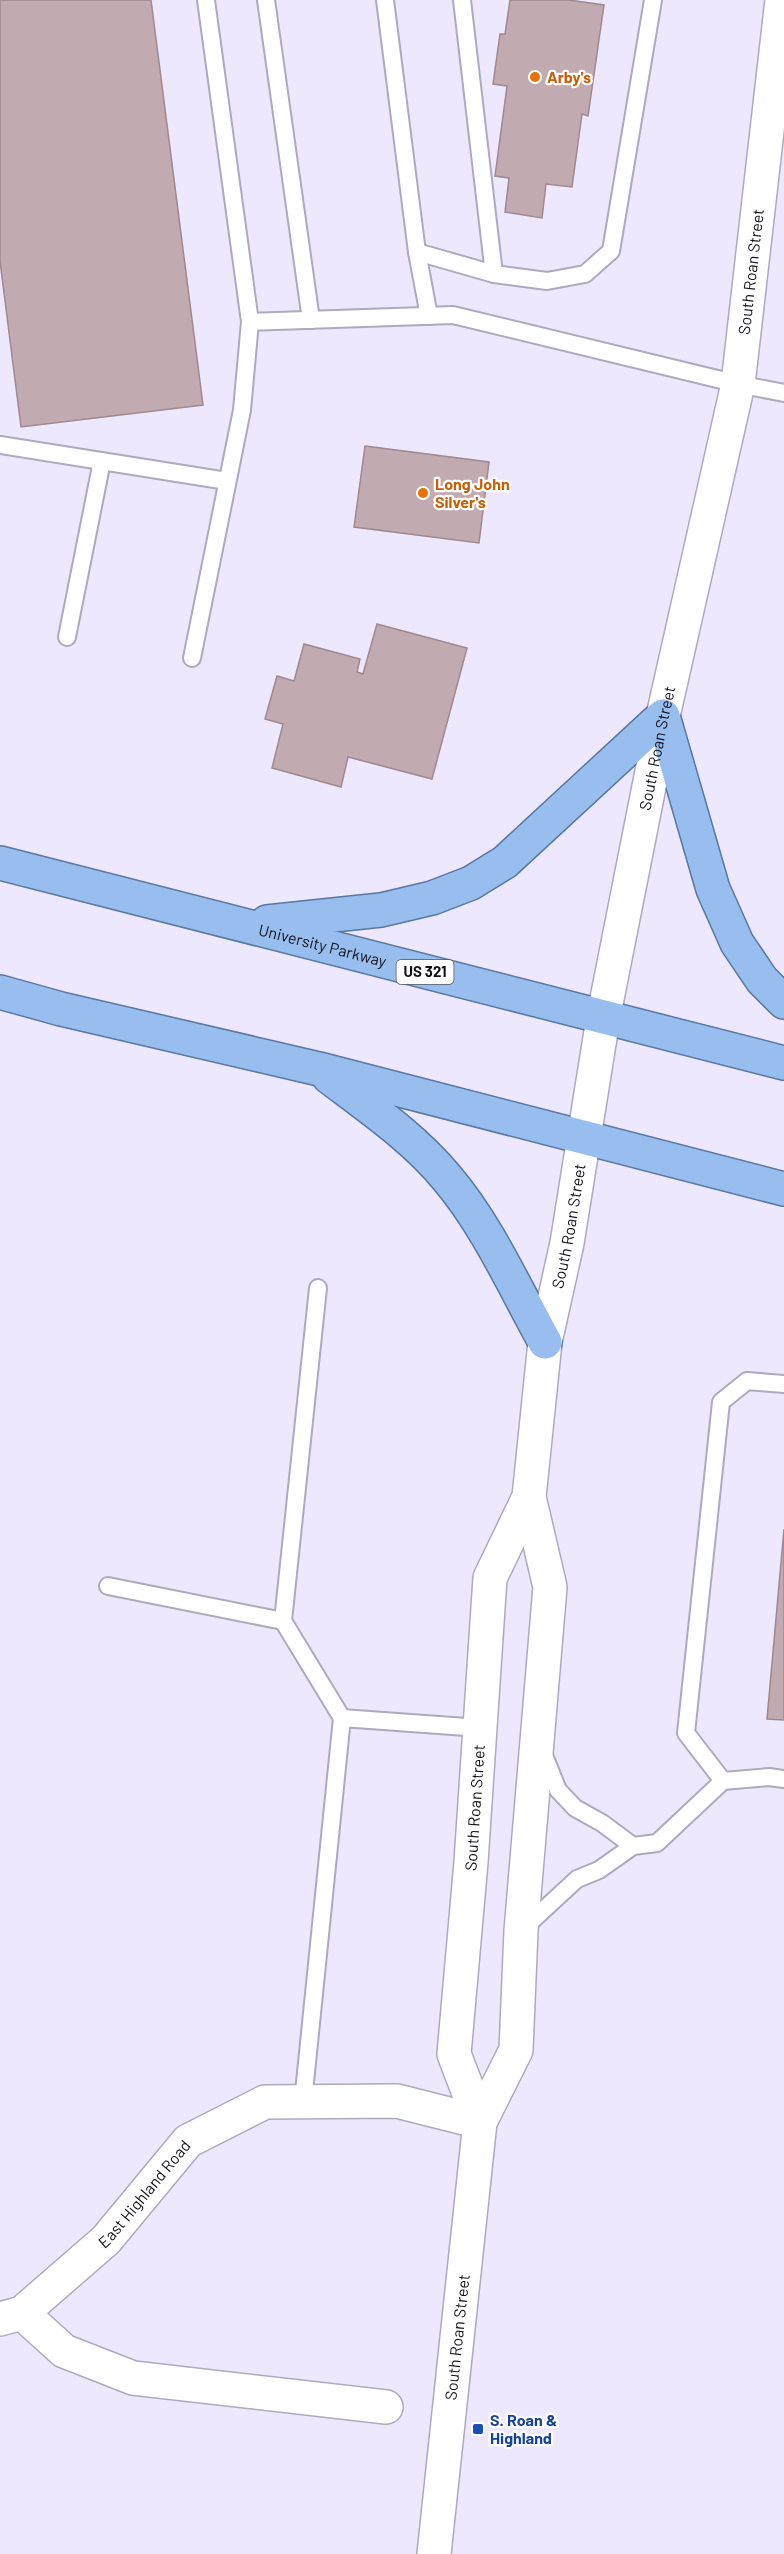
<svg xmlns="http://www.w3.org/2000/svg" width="784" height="2554" font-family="Barlow,sans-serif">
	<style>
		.building { fill: #c1aab0; stroke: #9f8990; stroke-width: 1.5 }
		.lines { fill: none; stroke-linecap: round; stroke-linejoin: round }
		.service-casing { stroke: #aeaabd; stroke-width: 20 }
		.minor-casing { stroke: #aeaabd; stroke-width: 36 }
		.secondary-casing { stroke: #aeaabd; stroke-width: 36 }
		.trunk-casing { stroke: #5877a1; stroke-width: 36 }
		.service { stroke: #fff; stroke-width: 16 }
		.minor { stroke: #fff; stroke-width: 33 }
		.secondary { stroke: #fff; stroke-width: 33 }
		.trunk { stroke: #98beef; stroke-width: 33 }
		.food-dot { fill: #e8710a; stroke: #fff; stroke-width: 2 }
		.transit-dot { fill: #1a4fb4; stroke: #fff; stroke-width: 2 }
		.labels { text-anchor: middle; stroke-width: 4.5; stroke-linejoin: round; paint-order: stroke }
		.shield { fill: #fff; stroke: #58585d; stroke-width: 1.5 }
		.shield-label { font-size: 15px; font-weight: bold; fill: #111017 }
		.food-label { font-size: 16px; font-weight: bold; fill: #c56008; stroke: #fff; text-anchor: start }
		.street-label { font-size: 16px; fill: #111017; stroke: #fff }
		.transit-label { font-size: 16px; font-weight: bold; fill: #164399; stroke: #fff; text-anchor: start }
	</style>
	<rect width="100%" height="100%" fill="#ede8fd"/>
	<g class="building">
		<path d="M0 0H151L203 405 21 427 0 261Z"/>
		<path d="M510 0H569L604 5 588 116 582 114 572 187 546 184 542 218 505 212 509 178 495 176 507 86 493 84 500 34H505Z"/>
		<path d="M365 446 489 462 479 543 354 527Z"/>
		<path d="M377 624 467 648 432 779 348 757 341 787 272 768 283 724 265 719 277 676 294 681 304 644 360 659 357 672 363 674Z"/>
		<path d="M784 1529V1720L767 1719Z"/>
	</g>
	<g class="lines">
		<defs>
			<g id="service">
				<path d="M266 0 311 320"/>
				<path d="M385 0 417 252 429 316"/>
				<path d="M462 0 494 274"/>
				<path d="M417 252 494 274 547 281 585 274 611 251 653 0"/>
				<path d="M250 322 453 315 738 384 784 393"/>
				<path d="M0 445 227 481"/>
				<path d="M67 637 102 461"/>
				<path d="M192 658 242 410 250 322 206 0"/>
				<path d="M318 1288 283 1621 342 1718"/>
				<path d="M108 1586 283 1621"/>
				<path d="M543 1753 558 1790 575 1808 602 1823 633 1846"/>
				<path d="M723 1781 686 1733 721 1402 747 1381 784 1384"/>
				<path d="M524 1928 577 1879 599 1870 633 1846 657 1843 723 1781 769 1777 784 1779"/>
				<path d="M303 2102 342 1718 480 1728"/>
			</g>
			<g id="minor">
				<path d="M22 2313 64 2351 133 2378 386 2407"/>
				<path id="s1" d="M0 2319 22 2313 106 2240 188 2141 265 2102 397 2101 480 2122"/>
			</g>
			<g id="secondary">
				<path id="s2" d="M480 2122 454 2054 471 1862 490 1578 529 1497"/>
				<path id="s3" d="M434 2554 480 2122 516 2050 521 1931 550 1587 529 1497 545 1342 567 1243 603 1019 663 716 738 384 782 0"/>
			</g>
			<g id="trunk">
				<path id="s4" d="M0 863 784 1063"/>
				<path d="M267 922 381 910 432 898 471 883 505 862 663 716 713 889 737 943 762 980 784 1002"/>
				<path d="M0 992 61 1009 319 1069 784 1189"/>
				<path d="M329 1077C370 1108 414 1138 447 1178 487 1225 515 1288 545 1342"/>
			</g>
		</defs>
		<use href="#service" class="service-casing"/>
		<use href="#minor" class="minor-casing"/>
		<use href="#secondary" class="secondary-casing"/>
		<use href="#trunk" class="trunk-casing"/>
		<use href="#service" class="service"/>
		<use href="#minor" class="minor"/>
		<use href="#secondary" class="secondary"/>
		<use href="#trunk" class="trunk"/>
	</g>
	<g class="food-dot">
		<circle cx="535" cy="77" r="6"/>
		<circle cx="423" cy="493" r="6"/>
	</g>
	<rect class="transit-dot" x="472" y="2423" width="12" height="12" rx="3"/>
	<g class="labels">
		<rect class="shield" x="396.5" y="960" width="57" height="24" rx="4.5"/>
		<g class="shield-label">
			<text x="425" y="977">US 321</text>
		</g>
		<g class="food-label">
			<text x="547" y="83">Arby's</text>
			<text x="435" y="490">Long John<tspan x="435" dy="18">Silver's</tspan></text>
		</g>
		<g class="street-label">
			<text dy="6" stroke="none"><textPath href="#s3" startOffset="2318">South Roan Street</textPath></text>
			<text dy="6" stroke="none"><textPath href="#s3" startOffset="1832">South Roan Street</textPath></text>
			<text dy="6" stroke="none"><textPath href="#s4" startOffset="333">University Parkway</textPath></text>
			<text dy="6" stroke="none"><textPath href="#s3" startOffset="1346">South Roan Street</textPath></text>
			<text dy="6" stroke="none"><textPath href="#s2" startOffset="320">South Roan Street</textPath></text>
			<text dy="6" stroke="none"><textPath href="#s1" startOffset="194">East Highland Road</textPath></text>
			<text dy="6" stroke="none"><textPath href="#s3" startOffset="218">South Roan Street</textPath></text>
		</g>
		<g class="transit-label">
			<text x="490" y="2426">S. Roan &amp;<tspan x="490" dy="18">Highland</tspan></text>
		</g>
	</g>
</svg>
